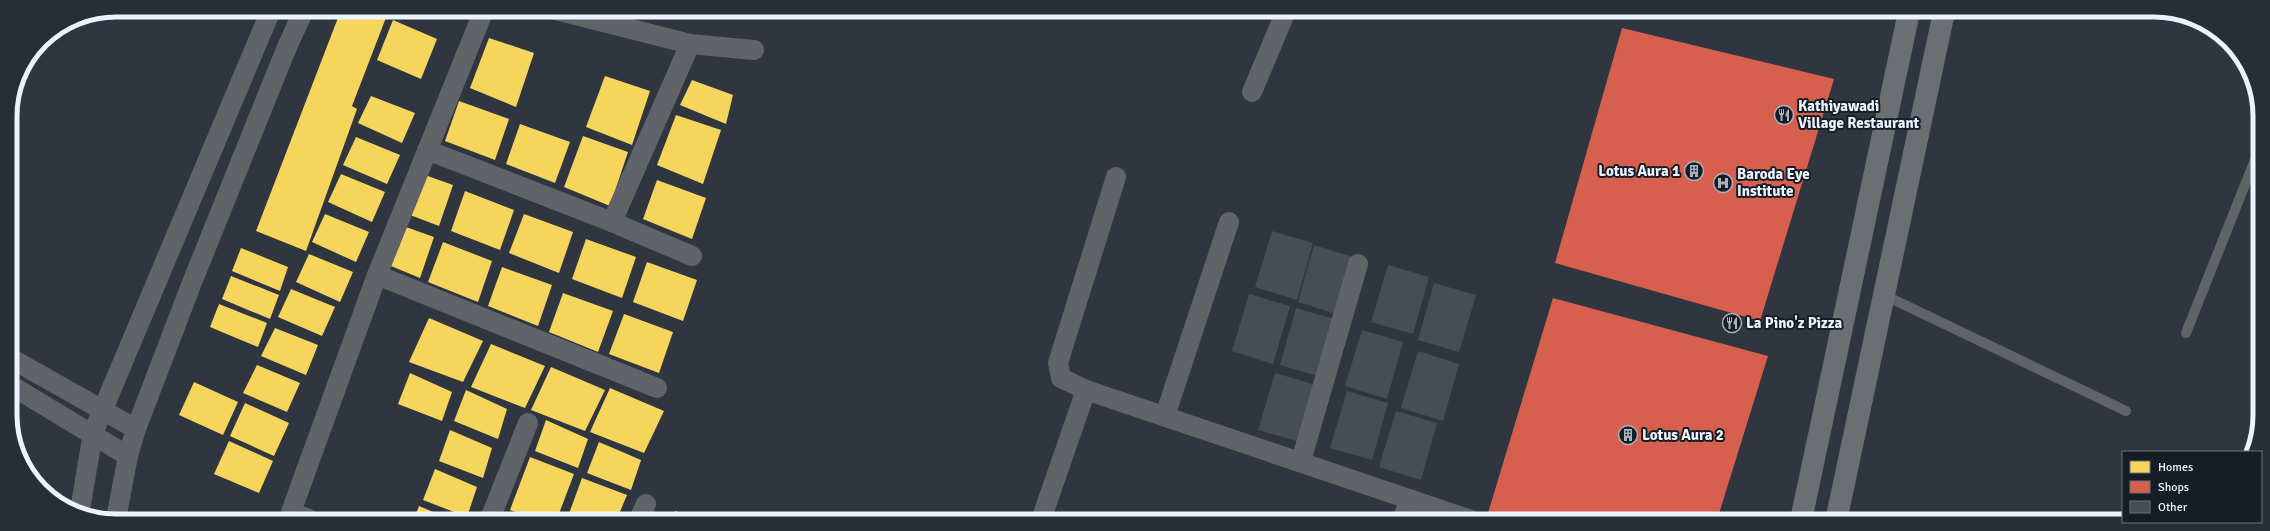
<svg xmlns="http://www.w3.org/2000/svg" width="2270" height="531" font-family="Signika,sans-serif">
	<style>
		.homes { fill: #f6d55c }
		.shops { fill: #d6604d }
		.building { fill: #474d55 }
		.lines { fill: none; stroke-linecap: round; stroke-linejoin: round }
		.service { stroke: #606468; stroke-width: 10 }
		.minor { stroke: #606468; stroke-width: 20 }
		.secondary { stroke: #6b6e72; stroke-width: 22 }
		.labels { text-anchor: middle; stroke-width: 4; stroke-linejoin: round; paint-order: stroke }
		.poi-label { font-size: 15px; font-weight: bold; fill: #ebf3ff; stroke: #171d25; text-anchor: start }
		.rim { fill: none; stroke: #ebf3ff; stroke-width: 5 }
	</style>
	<rect width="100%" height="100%" fill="#303640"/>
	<g class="homes">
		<path d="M341 10H376L387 15 352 106 357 109 306 251 256 231Z"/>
		<path d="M393 20 437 39 421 79 377 60Z"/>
		<path d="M489 38 534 53 516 107 470 88Z"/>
		<path d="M605 76 650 91 632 145 586 127Z"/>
		<path d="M692 80 733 95 726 124 680 105Z"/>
		<path d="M371 96 415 113 402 143 358 123Z"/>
		<path d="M459 101 509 119 495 160 445 141Z"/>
		<path d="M676 115 721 130 703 184 657 165Z"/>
		<path d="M520 124 570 142 555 183 506 164Z"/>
		<path d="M583 136 628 152 610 206 564 187Z"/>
		<path d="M356 137 400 155 387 184 343 165Z"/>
		<path d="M341 174 385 192 372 222 328 202Z"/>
		<path d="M425 175 453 185 439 226 410 215Z"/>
		<path d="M657 180 706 198 692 239 643 219Z"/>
		<path d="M465 191 514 210 500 250 451 231Z"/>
		<path d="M325 214 369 232 356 262 312 242Z"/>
		<path d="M524 214 573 232 559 273 509 253Z"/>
		<path d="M406 227 434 237 420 278 391 266Z"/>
		<path d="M586 239 636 257 622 298 572 279Z"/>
		<path d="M443 242 492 261 478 302 428 282Z"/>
		<path d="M241 248 288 267 280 291 232 271Z"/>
		<path d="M309 254 353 272 340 302 296 282Z"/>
		<path d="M647 262 697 280 683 321 633 302Z"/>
		<path d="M502 267 552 285 538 326 488 306Z"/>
		<path d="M231 276 279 295 270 319 222 299Z"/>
		<path d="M291 289 335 307 322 336 278 317Z"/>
		<path d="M563 293 613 311 598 352 549 332Z"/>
		<path d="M219 304 267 323 258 347 210 327Z"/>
		<path d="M624 314 673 332 659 373 609 354Z"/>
		<path d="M429 318 483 341 463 382 409 362Z"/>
		<path d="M275 328 318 345 306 375 261 356Z"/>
		<path d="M491 344 545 366 525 408 471 387Z"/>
		<path d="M257 365 300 383 287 412 243 393Z"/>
		<path d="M551 367 605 390 585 431 531 410Z"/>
		<path d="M410 373 452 392 442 421 398 404Z"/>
		<path d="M194 382 238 402 223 435 179 415Z"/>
		<path d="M610 388 664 411 644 453 590 432Z"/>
		<path d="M466 390 507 409 498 439 454 421Z"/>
		<path d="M245 403 289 423 274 456 230 436Z"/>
		<path d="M546 420 588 439 578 468 535 451Z"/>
		<path d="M450 430 492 448 483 478 439 461Z"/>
		<path d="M229 441 273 461 259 493 214 474Z"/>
		<path d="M599 442 641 460 631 490 587 473Z"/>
		<path d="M530 457 574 474 557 519H535L510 510Z"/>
		<path d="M435 469 477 487 467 517 423 500Z"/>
		<path d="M582 478 627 495 617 519H567Z"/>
		<path d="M419 506 450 519H414Z"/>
		<path d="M675 511 698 519V520L672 519Z"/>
	</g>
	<g class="shops">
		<path d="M1622 28 1834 79 1760 321 1555 263Z"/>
		<path d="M1553 298 1768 356 1717 520H1509L1488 513Z"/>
	</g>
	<g class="building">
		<path d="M1272 231 1313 243 1297 300 1255 287Z"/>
		<path d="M1314 245 1356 258 1339 315 1298 302Z"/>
		<path d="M1388 265 1429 277 1413 334 1371 322Z"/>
		<path d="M1434 283 1476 295 1459 352 1418 340Z"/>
		<path d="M1249 294 1290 306 1273 364 1232 351Z"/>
		<path d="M1296 308 1338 320 1321 377 1280 365Z"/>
		<path d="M1362 330 1403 342 1387 399 1345 386Z"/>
		<path d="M1418 351 1459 364 1443 421 1401 408Z"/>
		<path d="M1275 373 1316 385 1300 442 1258 430Z"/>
		<path d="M1347 391 1388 403 1372 460 1330 448Z"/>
		<path d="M1396 411 1437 423 1421 480 1379 467Z"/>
	</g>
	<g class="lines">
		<g class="service">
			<path d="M1884 295 2126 411"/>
			<path d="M2186 333 2258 152"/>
		</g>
		<g class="minor">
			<path d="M556 10 690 44 754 50"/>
			<path d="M1252 92 1286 11"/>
			<path d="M427 150 612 222 692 256"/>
			<path d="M1116 177 1058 363 1061 378 1086 390 1471 520"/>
			<path d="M612 222 690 44"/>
			<path d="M377 275 657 388"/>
			<path d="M12 359 136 429"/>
			<path d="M12 386 128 456"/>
			<path d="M1165 416 1229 222"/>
			<path d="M1301 461 1358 264"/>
			<path d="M80 510 93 433 271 10"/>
			<path d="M116 519 128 456 136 429 191 285 287 47 304 10"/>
			<path d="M309 519 291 512 377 275 484 10"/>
			<path d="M490 519 528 423"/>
			<path d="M639 519 646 504"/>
			<path d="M1041 520 1086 390"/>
			<path d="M1402 520 1410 499"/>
		</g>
		<g class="secondary">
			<path d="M1801 520 1909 12"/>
			<path d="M1836 521 1944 12"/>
		</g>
	</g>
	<defs>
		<symbol id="restaurant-ring" viewBox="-11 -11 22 22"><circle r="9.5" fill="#171d25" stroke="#aab1bc" stroke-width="1.5"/><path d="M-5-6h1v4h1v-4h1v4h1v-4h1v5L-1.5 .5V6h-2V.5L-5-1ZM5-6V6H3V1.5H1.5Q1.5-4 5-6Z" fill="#aab1bc"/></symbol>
		<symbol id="building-ring" viewBox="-11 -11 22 22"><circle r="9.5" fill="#171d25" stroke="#aab1bc" stroke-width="1.5"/><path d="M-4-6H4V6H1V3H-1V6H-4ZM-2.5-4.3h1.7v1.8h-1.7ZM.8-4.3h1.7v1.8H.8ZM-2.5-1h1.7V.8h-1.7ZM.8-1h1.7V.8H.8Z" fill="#aab1bc"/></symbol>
		<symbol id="hospital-ring" viewBox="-11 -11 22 22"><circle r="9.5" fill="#171d25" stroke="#aab1bc" stroke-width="1.5"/><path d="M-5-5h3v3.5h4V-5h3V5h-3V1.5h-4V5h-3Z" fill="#aab1bc"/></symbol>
	</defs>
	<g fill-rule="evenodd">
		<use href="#restaurant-ring" x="1773" y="104" width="22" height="22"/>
		<use href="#building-ring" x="1683" y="160" width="22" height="22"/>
		<use href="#hospital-ring" x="1712" y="172" width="22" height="22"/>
		<use href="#restaurant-ring" x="1721" y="312" width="22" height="22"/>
		<use href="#building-ring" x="1617" y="424" width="22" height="22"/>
	</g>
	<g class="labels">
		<g class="poi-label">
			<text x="1798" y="111">Kathiyawadi<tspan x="1798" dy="17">Village Restaurant</tspan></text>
			<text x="1680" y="176" text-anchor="end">Lotus Aura 1</text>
			<text x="1737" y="179">Baroda Eye<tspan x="1737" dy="17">Institute</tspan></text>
			<text x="1746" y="328">La Pino'z Pizza</text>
			<text x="1642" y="440">Lotus Aura 2</text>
		</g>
	</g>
	<path d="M0 0H2270V531H0ZM116 17H2154A99 99 0 0 1 2253 116V415A99 99 0 0 1 2154 514H116A99 99 0 0 1 17 415V116A99 99 0 0 1 116 17Z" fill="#282e36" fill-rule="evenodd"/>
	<path class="rim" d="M116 17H2154A99 99 0 0 1 2253 116V415A99 99 0 0 1 2154 514H116A99 99 0 0 1 17 415V116A99 99 0 0 1 116 17Z"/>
	<rect x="2122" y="451" width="140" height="72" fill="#171d25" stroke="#6c737c"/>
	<rect x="2130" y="461" width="20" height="12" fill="#f6d55c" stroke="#6c737c"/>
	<text x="2158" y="471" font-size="12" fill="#ebf3ff">Homes</text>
	<rect x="2130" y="481" width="20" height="12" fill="#d6604d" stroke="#6c737c"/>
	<text x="2158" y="491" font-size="12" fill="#ebf3ff">Shops</text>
	<rect x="2130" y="501" width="20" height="12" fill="#474d55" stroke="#6c737c"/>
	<text x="2158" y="511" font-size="12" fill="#ebf3ff">Other</text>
</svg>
